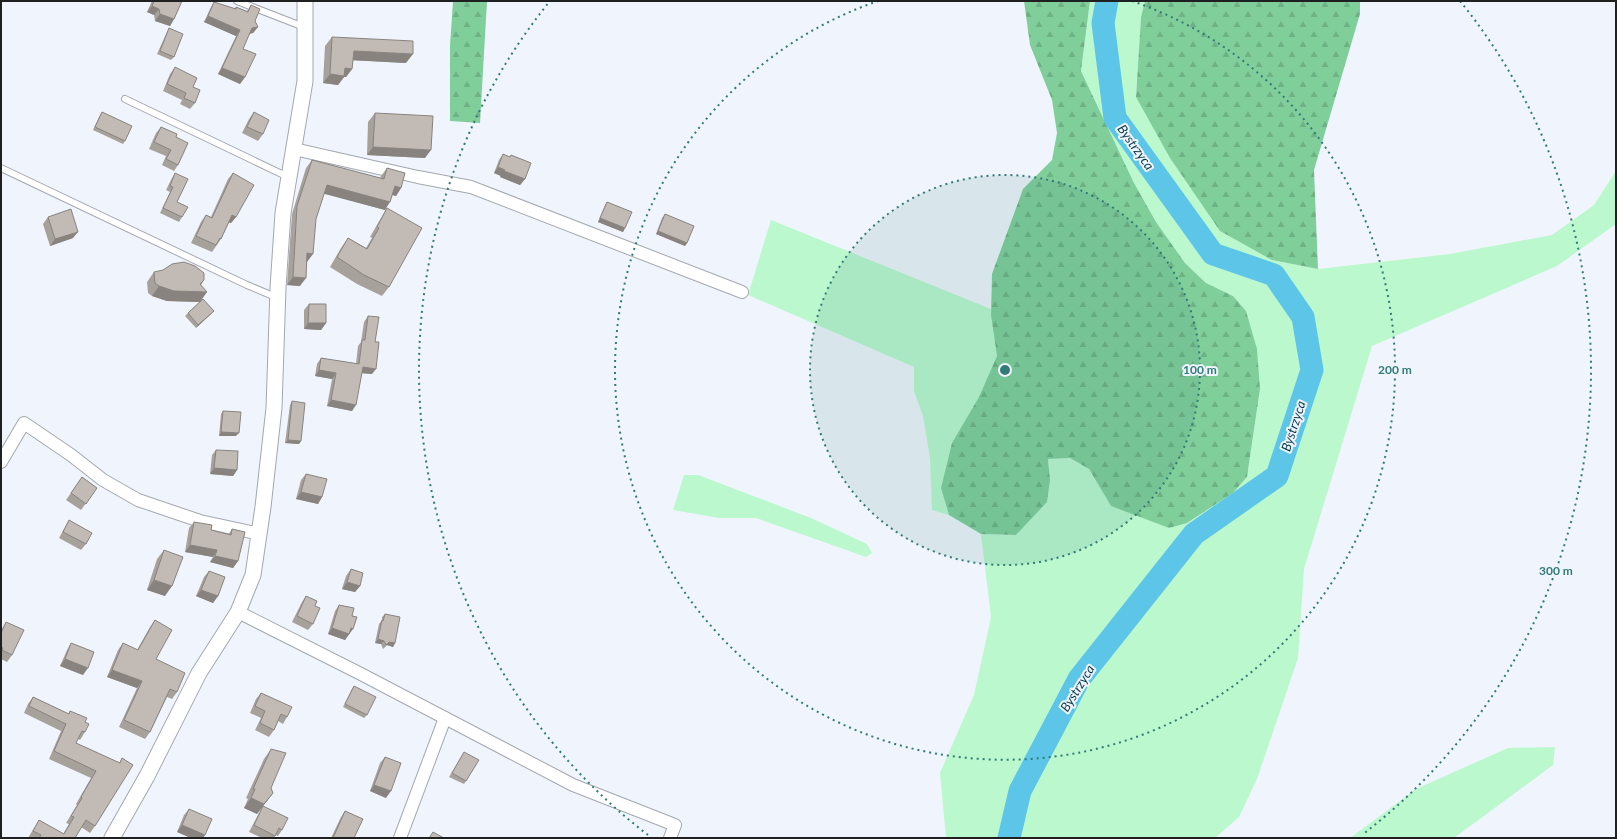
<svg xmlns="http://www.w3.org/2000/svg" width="1617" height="839" font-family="Lato,sans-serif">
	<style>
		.grass { fill: #bbf8ce }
		.forest { fill: url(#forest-firs) }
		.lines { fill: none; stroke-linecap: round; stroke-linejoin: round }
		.river { stroke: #5dc6e8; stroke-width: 23 }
		.service-casing { stroke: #a3a8af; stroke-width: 8 }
		.minor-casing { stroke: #a3a8af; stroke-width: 14 }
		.tertiary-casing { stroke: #a3a8af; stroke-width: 17 }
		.service { stroke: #fff; stroke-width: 6 }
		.minor { stroke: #fff; stroke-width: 12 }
		.tertiary { stroke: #fff; stroke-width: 15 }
		.wall { fill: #a7a19c }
		.shaded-wall { fill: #88837f }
		.building { fill: #c2bbb5; stroke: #88837f }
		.ring { fill: none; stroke: #327b77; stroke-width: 2; stroke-dasharray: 2 4 }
		.labels { text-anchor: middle; stroke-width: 4; stroke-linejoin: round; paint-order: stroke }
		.water-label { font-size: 13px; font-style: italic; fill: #063947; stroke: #f0f5fd }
		.centre { fill: #327b77; stroke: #f0f5fd; stroke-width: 2 }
		.ring-label { font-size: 12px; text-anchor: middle; font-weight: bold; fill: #327b77; stroke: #f0f5fd; stroke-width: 4; stroke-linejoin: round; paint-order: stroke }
	</style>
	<defs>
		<pattern id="forest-firs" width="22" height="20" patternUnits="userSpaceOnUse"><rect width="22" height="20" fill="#80cf9b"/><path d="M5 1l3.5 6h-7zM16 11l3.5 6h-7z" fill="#6eb185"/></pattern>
	</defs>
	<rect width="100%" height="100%" fill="#f0f5fd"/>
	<g class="grass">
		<path d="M1090 1H1145L1141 17 1136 97 1272 260 1318 269 1450 254 1552 235 1594 205 1616 171V224L1557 266 1372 346 1304 569 1298 658 1257 779 1239 817 1215 838H946L940 773 974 695 991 617 981 534 1016 535 1050 480 1048 459 1070 458 1089 469 1111 506 1187 523 1233 493 1247 477 1260 389 1233 296 1206 283 1185 263 1156 222 1133 181 1081 71Z"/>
		<path d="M771 220 991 309 997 356 941 488 949 515 932 510 930 458 923 416 914 391V367L748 295Z"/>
		<path d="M684 475H698L811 518 867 544 872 553 866 557 756 518H719L673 510Z"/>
		<path d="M1555 747 1553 765 1454 838H1350L1416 789 1508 748Z"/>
	</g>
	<g class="forest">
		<path d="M453 1H487L480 123 450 121V46Z"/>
		<path d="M1024 1H1090L1081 71 1133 181 1156 222 1185 263 1206 283 1233 296 1246 311 1257 349 1260 389 1247 477 1233 493 1187 523 1169 528 1111 506 1089 469 1070 458 1048 459 1050 480 1047 502 1016 535 981 534 949 515 941 488 952 443 979 397 997 356 991 315 992 274 1023 189 1052 160 1057 133 1052 100 1030 45Z"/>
		<path d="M1145 1H1360V14L1314 170 1318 269 1272 260 1220 231 1170 158 1136 97 1141 17Z"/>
	</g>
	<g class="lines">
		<path class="river" d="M1009 838 1020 791 1079 679 1194 534 1277 476 1312 370 1303 317 1274 275 1213 254 1115 118 1103 23 1107 1"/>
		<defs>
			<g id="service">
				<path d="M237 1 304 27"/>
				<path d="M125 99 288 177"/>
				<path d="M1 168 247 285 278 298"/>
			</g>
			<g id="minor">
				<path d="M294 149 418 177 471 187 742 292"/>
				<path d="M1 462 24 423 71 455 103 480 138 500 200 521 260 534"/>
				<path d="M238 612 361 674 573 785 675 825 670 838"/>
				<path d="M400 838 445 718"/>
			</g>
			<path id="tertiary" d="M112 838 147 776 199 673 238 612 253 575 263 507 274 408 278 288 283 213 305 81V1"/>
		</defs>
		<use href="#service" class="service-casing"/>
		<use href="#minor" class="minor-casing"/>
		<use href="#tertiary" class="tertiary-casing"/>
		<use href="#service" class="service"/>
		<use href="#minor" class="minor"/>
		<use href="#tertiary" class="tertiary"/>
	</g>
	<g class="wall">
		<path d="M152 1H182L174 19 170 26 155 21 154 15 147 12Z"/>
		<path d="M214 2 235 9 236 7 247 11 251 5 255 21 258 27 253 33 249 34 243 49 245 77 240 84 218 74 236 36 204 22 210 9Z"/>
		<path d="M169 28 174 57 171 60 157 54 167 32Z"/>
		<path d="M332 37 406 63 353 60 352 69 346 77H344L338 85 323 83 325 46Z"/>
		<path d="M175 67 193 87 195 103 190 109 180 104 182 100 163 91 170 74Z"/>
		<path d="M102 112 125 141 123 144 93 130 100 115Z"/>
		<path d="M254 112 263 134 258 141 242 133 249 119Z"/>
		<path d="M375 113 425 158 367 155 368 122Z"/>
		<path d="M161 127 176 137 178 165 174 171 162 165 166 156 149 149 156 133Z"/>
		<path d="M503 154 525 179 520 185 500 177 501 176 494 173 499 160Z"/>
		<path d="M312 160 380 178 381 176 387 168 401 188 396 196 392 195 385 210 324 193 316 219 307 262 300 286 287 285 292 214 306 168Z"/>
		<path d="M175 173 177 202 182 217 179 222 160 213 170 192 166 190 172 178Z"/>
		<path d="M233 173 236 217 231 223 229 222 221 239 212 252 191 243 201 222 206 215 211 217 228 179Z"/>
		<path d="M607 202 625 228 623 232 598 222 605 205Z"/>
		<path d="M387 208 389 287 382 296 357 284 330 267 341 248 348 238 366 248 372 238 370 237 381 218Z"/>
		<path d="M665 214 687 243 685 246 656 234 662 218Z"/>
		<path d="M48 217 73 238 50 246 43 224Z"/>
		<path d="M154 272 204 280 201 285V302L211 314 196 328 185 316 188 313 200 302 167 301 152 296 148 293 147 282Z"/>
		<path d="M309 304 326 323 321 330 304 329V310Z"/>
		<path d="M368 316 372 374 362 373 352 411 327 406 332 379 315 376 317 364 321 358 356 364 358 346 361 342 364 322Z"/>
		<path d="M292 401 301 441 299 444 285 443 290 405Z"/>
		<path d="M223 411 236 436H219L221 414Z"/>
		<path d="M216 450 237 470 233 476 210 474 212 455Z"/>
		<path d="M306 474 322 497 318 504 296 499 301 480Z"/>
		<path d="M82 477 97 488 81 510 66 500Z"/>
		<path d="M69 520 86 544 81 550 59 538 65 527Z"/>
		<path d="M194 522 211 530 228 535 232 529 238 561 233 568 210 562 213 557 185 552 189 528Z"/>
		<path d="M164 550 165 596 147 590 157 559Z"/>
		<path d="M351 569 360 586 355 592 342 589 346 576Z"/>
		<path d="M209 571 218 596 213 603 196 596 204 577Z"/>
		<path d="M306 596 315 606 313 624 308 630 292 622 302 602Z"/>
		<path d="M339 605 352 616 349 635H348L345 640 328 634 335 611Z"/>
		<path d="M385 614 395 643 393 647 387 645 383 649 381 644 375 643 379 624 382 620V617Z"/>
		<path d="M155 620 156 659 177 692 172 699 167 697 150 732 145 739 119 727 137 688 107 677 118 650 123 643 137 650 150 627Z"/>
		<path d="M6 622 12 655 7 662 1 659V630Z"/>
		<path d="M71 643 83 675 60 666 67 650Z"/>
		<path d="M354 686 367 715 364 718 343 707 352 689Z"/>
		<path d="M261 693 287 717 283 724 278 721 274 730 269 737 255 730 261 718 250 713 256 699Z"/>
		<path d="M33 697 68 714 70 711 85 722V732L80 740 78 739 76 743 119 763 122 758 95 826 90 833 81 827 75 838H28L34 828 39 820 63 834 69 824 66 823 77 805 76 804 91 778 49 759 61 731 24 713 28 704Z"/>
		<path d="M271 749V788L273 793 257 814 244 808 248 799 246 798 264 759Z"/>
		<path d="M464 752 466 781 464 784 449 777Z"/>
		<path d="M385 757 386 798 370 791 380 763Z"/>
		<path d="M263 806 282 830 278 836 276 835 274 838H262L249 832 259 813Z"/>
		<path d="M189 809 205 835 203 838H191L177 832 184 815Z"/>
		<path d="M345 811 354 838H331L341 817Z"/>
	</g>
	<g class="shaded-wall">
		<path d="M152 6 159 9 154 15 147 12Z"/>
		<path d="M160 14 174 19 170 26 155 21Z"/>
		<path d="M208 16 240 30 236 36 204 22Z"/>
		<path d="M258 27 253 33 247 34 252 28Z"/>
		<path d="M354 51 413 54 406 63 347 60Z"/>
		<path d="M222 68 245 77 240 84 218 74Z"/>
		<path d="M345 68 352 69 346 77H344L338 85 323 83 330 74Z"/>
		<path d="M373 147 431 150 425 158 367 155Z"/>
		<path d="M498 167 505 170 501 176 494 173Z"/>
		<path d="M504 171 525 179 520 185 500 177Z"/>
		<path d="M327 185 390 202 385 210 321 193Z"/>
		<path d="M395 186 401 188 396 196 390 194Z"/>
		<path d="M232 215 236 217 231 223 227 222Z"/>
		<path d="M600 218 625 228 623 232 598 222Z"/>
		<path d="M658 231 687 243 685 246 656 234Z"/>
		<path d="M78 232 73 238 50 246 55 239Z"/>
		<path d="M307 253 313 254 307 262 301 261Z"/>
		<path d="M293 277 306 278 300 286 287 285Z"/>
		<path d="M204 280 197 290 207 292 200 302 167 301 152 296 159 286 200 284Z"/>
		<path d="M214 311 211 314 196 328 198 325Z"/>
		<path d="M308 323H326L321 330 304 329Z"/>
		<path d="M363 367 376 369 372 374 359 373Z"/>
		<path d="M319 370 336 373 332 379 315 376Z"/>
		<path d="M331 400 356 405 352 411 327 406Z"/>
		<path d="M221 432 239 433 236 436H219Z"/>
		<path d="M288 440 301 441 299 444 285 443Z"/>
		<path d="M214 468 237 470 233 476 210 474Z"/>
		<path d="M301 492 322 497 318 504 296 499Z"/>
		<path d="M190 545 217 550 213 557 185 552Z"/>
		<path d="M215 556 238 561 233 568 210 562Z"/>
		<path d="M154 580 172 586 165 596 147 590Z"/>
		<path d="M347 582 360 586 355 592 342 589Z"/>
		<path d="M201 590 218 596 213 603 196 596Z"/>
		<path d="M332 628H351L353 629 345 640 328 634Z"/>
		<path d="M378 639 384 641 381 644 375 643Z"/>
		<path d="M389 642 395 643 393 647 387 645 383 649Z"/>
		<path d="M65 659 88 668 83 675 60 666Z"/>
		<path d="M112 670 142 681 137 688 107 677Z"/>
		<path d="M374 785 391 791 386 798 370 791Z"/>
		<path d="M273 793 257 814 244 808 251 798Z"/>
		<path d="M182 825 205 835 203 838H191L177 832Z"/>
	</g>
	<g class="building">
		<path d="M154 1H182L174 19 160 14 159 9 152 6Z"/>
		<path d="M214 2 236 9V7L248 12 251 5 260 9 255 21 258 27 252 28 243 49 256 54 245 77 222 68 240 30 208 16Z"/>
		<path d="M169 28 183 34 174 57 160 51Z"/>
		<path d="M332 37 413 41V54L354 51 352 69 345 68 344 76 330 74Z"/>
		<path d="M175 67 197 78 193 87 200 90 195 103 184 98 186 93 167 84Z"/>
		<path d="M102 112 132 126 125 141 95 127Z"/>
		<path d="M254 112 269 120 263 134 247 127Z"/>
		<path d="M375 113 433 116 431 150 373 147Z"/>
		<path d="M161 127 177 134 176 137 188 143 178 165 166 159 171 150 154 142Z"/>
		<path d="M503 154 510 157 511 155 531 163 525 179 504 171 505 170 498 167Z"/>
		<path d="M312 160 384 179 387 168 405 173 401 188 395 186 390 202 327 185 316 219 313 254 307 253 306 278 293 277 297 206Z"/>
		<path d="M175 173 188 179 177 202 188 207 182 217 163 208 173 187 170 186Z"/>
		<path d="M233 173 254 185 236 217 232 215 221 239 220 238 216 245 196 236 206 215 212 218Z"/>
		<path d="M607 202 632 212 625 228 600 218Z"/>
		<path d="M387 208 422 228 389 287 364 275 337 257 348 238 367 249 379 228 377 227Z"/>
		<path d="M71 209 78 232 55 239 48 217Z"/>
		<path d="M665 214 694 226 687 243 658 231Z"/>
		<path d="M184 262 195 266 204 273V280L200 284 207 292 174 291 159 286 155 283 154 272 163 270 172 264Z"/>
		<path d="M203 299 214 311 198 325 188 313Z"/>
		<path d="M309 304H326V323H308Z"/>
		<path d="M368 316 379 317 375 342H379L376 369 363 367 356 405 331 400 336 373 319 370 321 358 359 364 362 340H365Z"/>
		<path d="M292 401 305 403 301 441 288 440Z"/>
		<path d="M223 411 241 412 239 433 221 432Z"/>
		<path d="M216 450 238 451 237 470 214 468Z"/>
		<path d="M306 474 327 479 322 497 301 492Z"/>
		<path d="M82 477 97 488 86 504 71 493Z"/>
		<path d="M69 520 92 533 86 544 63 532Z"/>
		<path d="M194 522 212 525 211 530 231 535 232 529 245 532 238 561 215 556 217 550 190 545Z"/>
		<path d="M164 550 183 557 172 586 154 580Z"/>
		<path d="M351 569 363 573 360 586 347 582Z"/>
		<path d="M209 571 225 577 218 596 201 590Z"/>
		<path d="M306 596 317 601 315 606 320 608 313 624 297 616Z"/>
		<path d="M339 605 354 608 352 616 357 617 353 629 351 628 349 634 332 628Z"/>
		<path d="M385 614 400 617 395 643 389 642 386 645 384 641 378 639 382 620 383 621Z"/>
		<path d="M155 620 172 630 156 659 185 673 177 692 170 689 150 732 124 720 142 681 112 670 123 643 138 650Z"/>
		<path d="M6 622 24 630 12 655 2 650 3 648 1 647V633Z"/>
		<path d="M71 643 94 652 88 668 65 659Z"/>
		<path d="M354 686 376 697 367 715 345 704Z"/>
		<path d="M261 693 292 707 287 717 281 714 274 730 260 723 265 711 255 706Z"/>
		<path d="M33 697 69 714 70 711 87 718 85 722 89 724 85 732 82 731 76 743 120 763 122 758 133 765 95 826 86 820 75 838H39L41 835 33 831 39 820 64 834 74 817 71 816 82 798 81 797 96 771 54 751 66 724 29 706Z"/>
		<path d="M271 749 286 753 271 788 273 793 264 804 251 798 255 789H253Z"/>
		<path d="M464 752 479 760 466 781 452 773Z"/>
		<path d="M385 757 401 763 391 791 374 785Z"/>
		<path d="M263 806 288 818 282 830 279 828 275 836 254 825Z"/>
		<path d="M189 809 212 819 205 835 182 825Z"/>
		<path d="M345 811 363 819 354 838H333Z"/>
		<path d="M433 832 444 838H429Z"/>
	</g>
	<circle cx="1005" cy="370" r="195" fill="#327b77" fill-opacity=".12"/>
	<g class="ring">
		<circle cx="1005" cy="370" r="195"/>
		<path d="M1132 1A390 390 0 1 1 878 1"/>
		<path d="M648 835A586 586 0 0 1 550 1M1460 1A586 586 0 0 1 1362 835"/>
	</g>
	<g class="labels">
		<g class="water-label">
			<text transform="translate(1136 147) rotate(54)" y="5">Bystrzyca</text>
			<text transform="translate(1293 426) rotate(-72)" y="5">Bystrzyca</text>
			<text transform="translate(1077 688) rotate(-58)" y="5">Bystrzyca</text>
		</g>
	</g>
	<circle cx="1005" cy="370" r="6" class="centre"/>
	<g class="ring-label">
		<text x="1200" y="374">100 m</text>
		<text x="1395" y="374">200 m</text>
		<text x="1556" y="575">300 m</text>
	</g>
	<rect width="1617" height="839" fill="none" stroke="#1e2022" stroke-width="4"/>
</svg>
